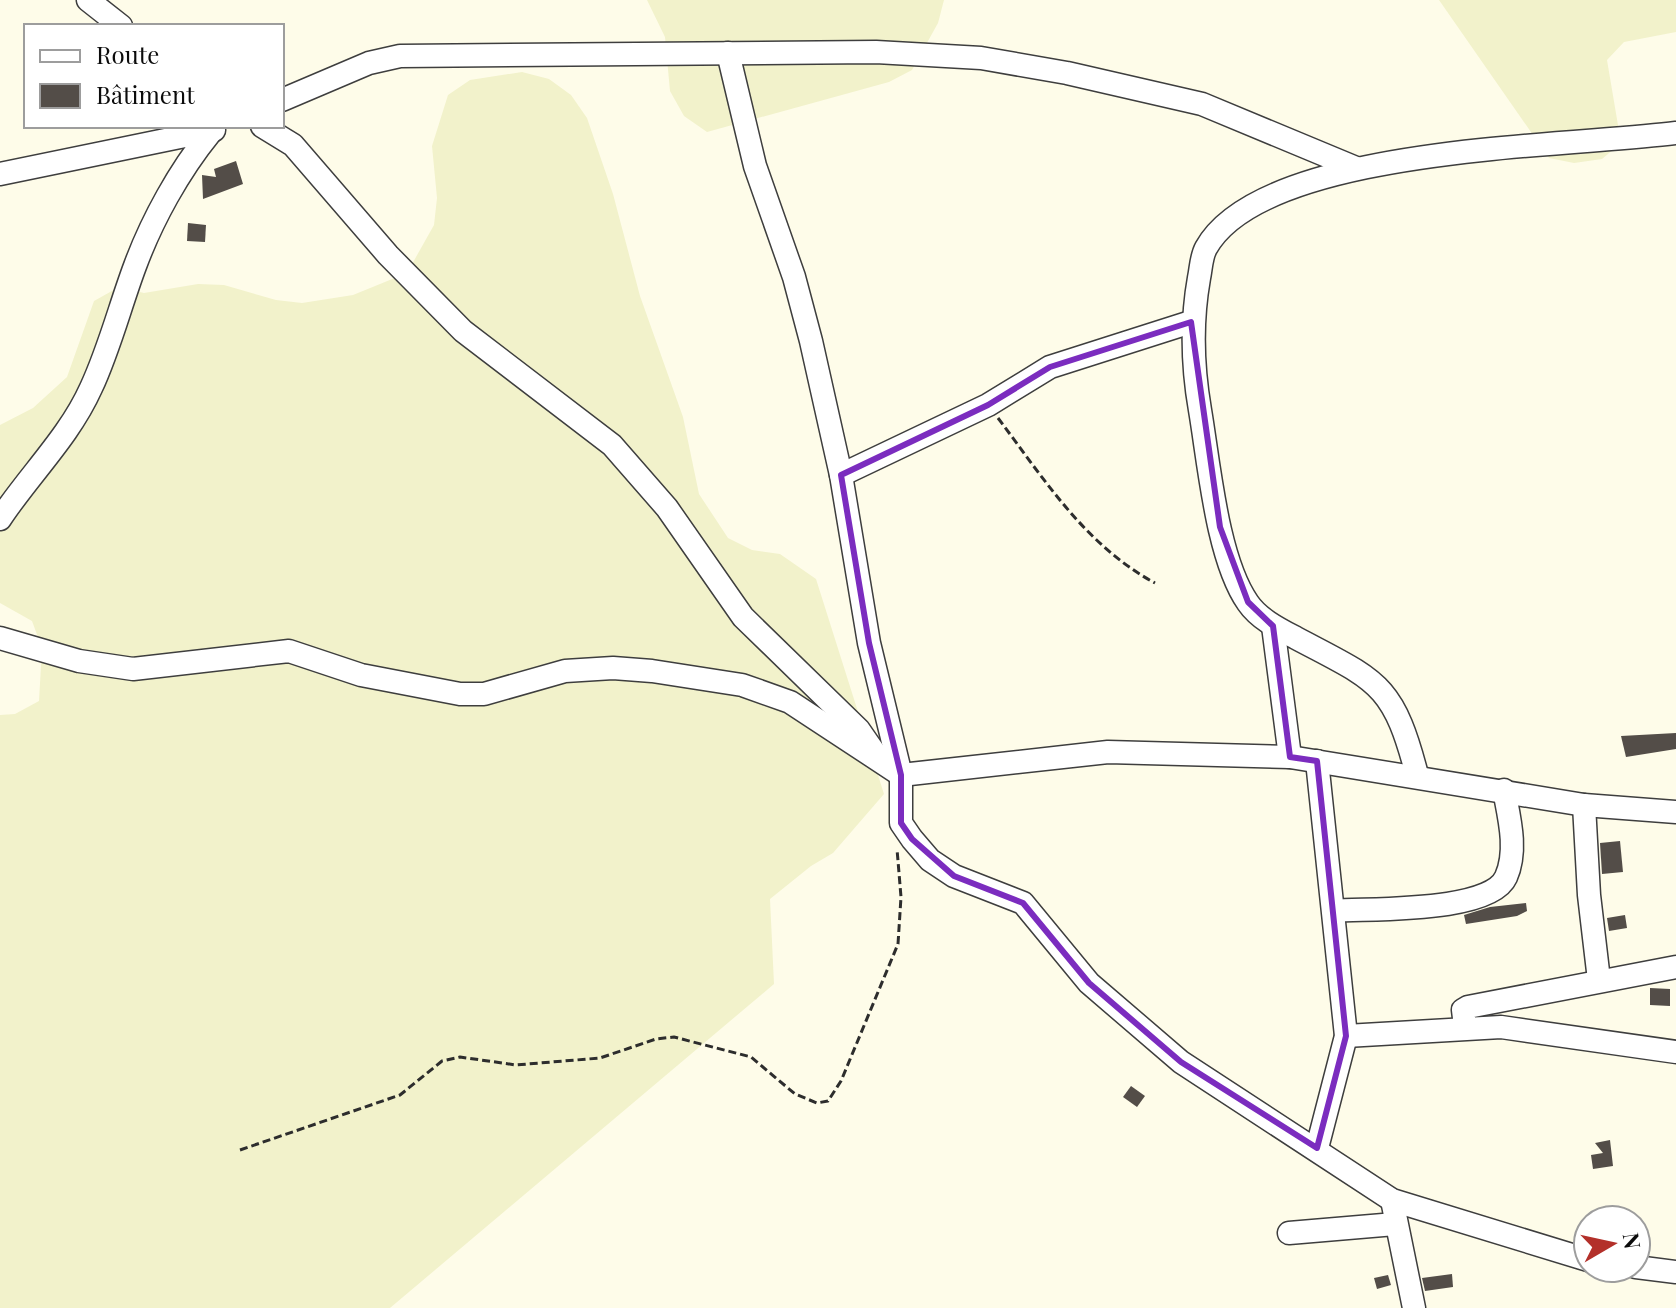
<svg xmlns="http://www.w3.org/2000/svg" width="1676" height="1308" font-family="'Playfair Display',serif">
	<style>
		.farmland { fill: #f2f2cb }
		.building { fill: #534d48 }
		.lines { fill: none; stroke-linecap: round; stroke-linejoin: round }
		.minor-casing { stroke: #3e3e3e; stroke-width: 25 }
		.path { stroke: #2d2d2d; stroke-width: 3; stroke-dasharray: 8 4; stroke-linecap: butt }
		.minor { stroke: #fff; stroke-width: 22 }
		.marked { fill: none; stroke: #7b2cbf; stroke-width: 6; stroke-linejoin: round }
	</style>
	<rect width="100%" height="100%" fill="#fefce9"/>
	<g class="farmland">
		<path d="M647 0H944L938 23 912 70 889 82 707 132 684 116 670 91 665 37Z"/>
		<path d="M1439 0H1676V32L1624 42 1607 60 1621 143 1602 159 1574 163 1549 158Z"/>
		<path d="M522 72 549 79 571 95 587 118 613 194 640 296 683 417 699 494 728 538 752 550 780 554 816 579 884 794 833 853 811 866 770 899 774 984 390 1308H0V715L15 714 39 701 42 648 32 621 0 603V425L33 408 67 377 94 301 119 287 144 293 198 284 224 285 276 300 302 303 353 295 407 273 434 225 437 198 432 146 448 95 470 80Z"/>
	</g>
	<g class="building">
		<path d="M236 161 243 184 203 199 202 175 216 177 214 169Z"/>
		<path d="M188 223 206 225 205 242 187 241Z"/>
		<path d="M1676 733V749L1626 757 1621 736Z"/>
		<path d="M1620 841 1623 872 1602 874 1600 843Z"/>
		<path d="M1526 903 1527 911 1517 916 1466 924 1464 915 1490 907Z"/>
		<path d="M1625 915 1627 928 1609 931 1607 918Z"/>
		<path d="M1650 988 1670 989V1006L1650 1005Z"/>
		<path d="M1131 1086 1145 1096 1137 1107 1123 1097Z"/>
		<path d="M1610 1140 1613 1166 1593 1169 1591 1155 1603 1153 1595 1143Z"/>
		<path d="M1452 1274 1453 1287 1425 1291 1422 1278Z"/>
		<path d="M1388 1275 1391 1285 1377 1289 1374 1278Z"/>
	</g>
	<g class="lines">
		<defs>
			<g id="minor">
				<path d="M88 0 121 26"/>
				<path d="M728 53 755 166 794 277 811 341 841 475 869 643 901 775V823L912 839 930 860 954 876 1023 903 1089 983 1181 1062 1392 1200 1588 1260"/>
				<path d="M282 100 369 63 400 56 876 52 981 58 1067 73 1202 104 1356 168"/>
				<path d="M262 126 293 145 388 255 463 331 612 445 667 508 743 617 859 730 877 756"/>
				<path d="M0 174 214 130"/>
				<path d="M841 475 988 405 1050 367 1191 322"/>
				<path d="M0 519C29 475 69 437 91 388 109 350 120 306 135 266 152 220 179 171 210 133"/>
				<path d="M1273 626 1290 757"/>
				<path d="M0 638 79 661 133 669 289 651 361 675 460 694H484L565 671 613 668 652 671 742 685 790 702 901 775 1108 752 1290 757 1584 805 1676 812"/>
				<path d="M1417 775C1393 682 1377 681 1296 638 1279 629 1259 619 1248 603 1217 559 1209 463 1200 410 1192 364 1191 323 1199 278 1201 269 1201 257 1206 248 1263 146 1568 147 1676 133"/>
				<path d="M1584 805 1589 895 1599 980"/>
				<path d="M1334 911C1370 908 1490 913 1506 877 1518 850 1509 817 1504 790"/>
				<path d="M1465 1026 1463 1010 1468 1007 1676 967"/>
				<path d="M1346 1036 1501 1027 1676 1052"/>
				<path d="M1317 1148 1346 1036 1317 761"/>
				<path d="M1392 1200 1414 1308"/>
				<path d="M1289 1233 1395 1224"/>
				<path d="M1636 1267 1676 1272"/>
			</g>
		</defs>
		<use href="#minor" class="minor-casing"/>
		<g class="path">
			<path d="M998 418C1044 479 1086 546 1155 583"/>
			<path d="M240 1150 400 1095 442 1061 460 1057 516 1065 600 1058 656 1039 674 1037 751 1057 795 1094 817 1103 828 1101 841 1081 898 944 901 897 897 849"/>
		</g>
		<use href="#minor" class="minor"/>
	</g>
	<path class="marked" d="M1191 322 1220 527 1248 602 1273 626 1290 757 1317 761 1346 1036 1317 1148 1181 1062 1089 983 1023 903 954 876 912 839 901 823V775L869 643 841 475 988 405 1050 367Z"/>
	<rect x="24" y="24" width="260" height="104" fill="#ffffff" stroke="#9d9d9d" stroke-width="2"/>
	<rect x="40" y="50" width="40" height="12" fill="#ffffff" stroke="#9d9d9d" stroke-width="2"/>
	<text x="96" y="64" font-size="24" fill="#0b0b0b">Route</text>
	<rect x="40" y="84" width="40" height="24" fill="#534d48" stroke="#9d9d9d" stroke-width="2"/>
	<text x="96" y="104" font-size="24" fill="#0b0b0b">Bâtiment</text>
	<g transform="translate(1612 1244) rotate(81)"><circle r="38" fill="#ffffff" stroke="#9d9d9d" stroke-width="2"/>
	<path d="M0-6L14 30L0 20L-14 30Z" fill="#b3302a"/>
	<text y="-12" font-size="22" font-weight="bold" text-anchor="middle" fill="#0b0b0b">N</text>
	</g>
</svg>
